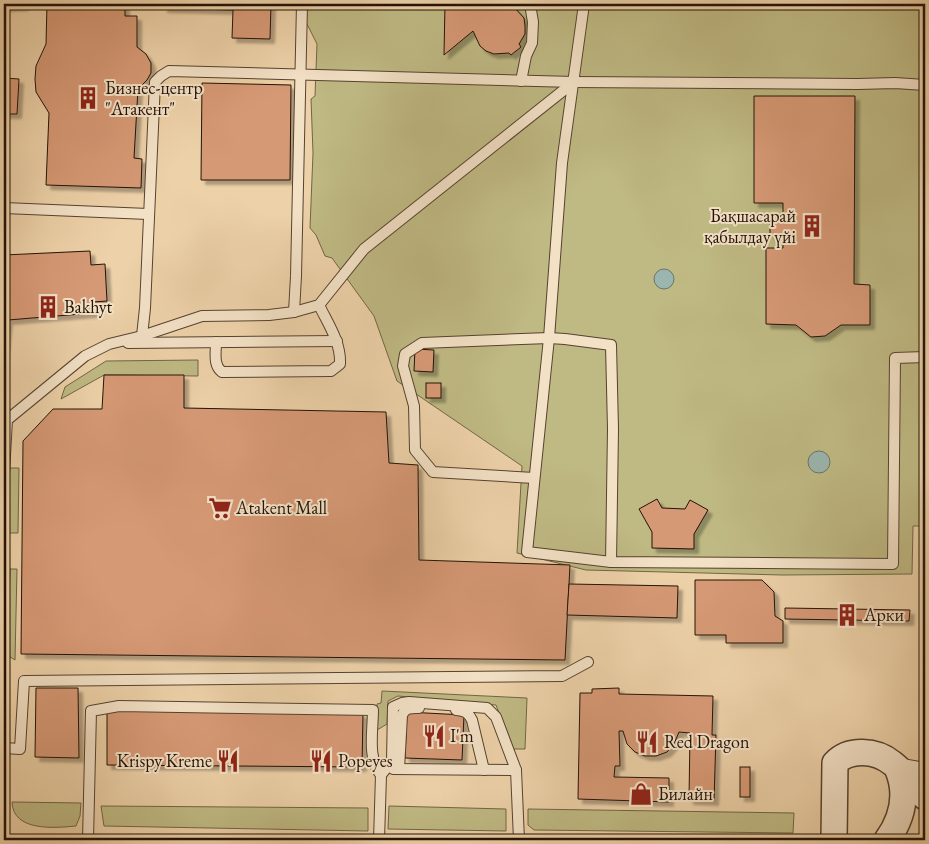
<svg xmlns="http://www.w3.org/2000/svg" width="929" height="844" font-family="'EB Garamond',serif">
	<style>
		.green { fill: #bfb983; stroke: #716645 }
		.water { fill: #9ab6ae; stroke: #6a746b }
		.building { fill: #d69975; stroke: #231207; filter: url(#shadow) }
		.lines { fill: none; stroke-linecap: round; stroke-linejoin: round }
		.service-casing { stroke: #56422f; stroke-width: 12 }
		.tertiary-casing { stroke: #56422f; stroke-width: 28 }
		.service { stroke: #f3e1c6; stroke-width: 10 }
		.tertiary { stroke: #f3e1c6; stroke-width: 25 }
		.labels { text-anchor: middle; stroke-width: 4; stroke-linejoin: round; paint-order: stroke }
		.poi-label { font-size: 18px; fill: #231207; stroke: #f3e1c6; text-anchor: start }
	</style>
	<defs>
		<filter id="shadow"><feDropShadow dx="4.5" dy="4.5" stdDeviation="1" flood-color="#0004"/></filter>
	</defs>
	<rect width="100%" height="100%" fill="#edd1a8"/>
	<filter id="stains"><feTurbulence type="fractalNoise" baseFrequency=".004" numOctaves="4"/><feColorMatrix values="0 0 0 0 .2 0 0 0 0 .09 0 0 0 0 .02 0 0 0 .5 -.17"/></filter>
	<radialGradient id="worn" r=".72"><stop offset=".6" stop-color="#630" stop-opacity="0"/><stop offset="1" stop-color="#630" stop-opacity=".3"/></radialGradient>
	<g class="green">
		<path d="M297 4H925V526H913L912 574 782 575 586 570 517 553 522 466 397 381 374 316 332 258 325 256 316 235 310 228 313 153 311 99 315 96 317 44Z"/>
		<path d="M198 360V376L104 375 61 399 65 387 106 361Z"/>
		<path d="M8 468H19L18 533H8Z"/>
		<path d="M10 569H17L15 660 7 655Z"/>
		<path d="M382 691 527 698 525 749H513L496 705 398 696 388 701 387 724 377 730V704L381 703Z"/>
		<path d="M12 802 81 803 80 816 76 826C55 828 13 832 12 802Z"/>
		<path d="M101 806 368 808V831L104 826Z"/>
		<path d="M389 806 506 809V831L388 829Z"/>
		<path d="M528 809 794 813 793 833 534 830 528 825Z"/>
	</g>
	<g class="water">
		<circle cx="664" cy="279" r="10"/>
		<circle cx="819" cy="462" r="11"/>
	</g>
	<g class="building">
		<path d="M4 4H24V6L4 7Z"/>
		<path d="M47 4H125V16H137V47L146 54 151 63V73L147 80 138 89 134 158 142 159 141 188 46 185 49 113 36 92 35 79 36 66 46 44Z"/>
		<path d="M163 4H271L270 39 232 38 233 10 163 8Z"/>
		<path d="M445 4H514L513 6 524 18 525 26V34L519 44 521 47 511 55 509 53 494 54 486 51 480 46 473 31 444 55Z"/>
		<path d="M4 78 19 79 17 114H4Z"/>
		<path d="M202 83 291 85 290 180H201Z"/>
		<path d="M754 96H855L854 284 870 285V325H841L825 336 811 337 796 325 766 324V248H783V236H770V216H783V203H754Z"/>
		<path d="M90 251 91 265 105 264 107 301 93 302V313L8 320 4 355V255Z"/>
		<path d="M415 349 434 350 433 372 414 371Z"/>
		<path d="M104 375H184V408L386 412 389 463 418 465 419 560 570 565 565 660 21 654 23 441 53 409H102Z"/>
		<rect x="426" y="383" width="15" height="15"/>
		<path d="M657 499 662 508 685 509 690 500 708 510 694 534V549L652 548V532L639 509Z"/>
		<path d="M695 580H762L774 592 775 616 783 621V643H726V635H695Z"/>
		<path d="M569 584 678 586 677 618 567 615Z"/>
		<path d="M785 608 910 610 909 621 785 619Z"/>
		<path d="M36 688H78L79 758 35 757Z"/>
		<path d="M619 688V694L713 696 712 735H716L714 801 689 800 690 733 679 732 674 744 667 752 656 756H645L635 752 627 744 623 731H619L620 766H615L614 777 669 778V802L578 799 580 693H592V689Z"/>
		<path d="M107 710 363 713 362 767 107 765Z"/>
		<path d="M407 712 464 715 462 760 405 758Z"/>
		<rect x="740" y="767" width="10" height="30"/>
	</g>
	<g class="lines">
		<defs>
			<g id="service">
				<path d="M584 4 562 163 549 338 527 552 611 562 893 564 895 358 925 357"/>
				<path d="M521 81 526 56 532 43 533 22 530 4"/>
				<path d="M4 208 148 214"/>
				<path d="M294 312 296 276 302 4"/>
				<path d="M142 336 145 308 155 82 161 76 169 71 574 82 858 84 895 83 925 85"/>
				<path d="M216 342C216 353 213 365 222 372L331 371 340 364C341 342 328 324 319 305"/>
				<path d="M128 343 337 341"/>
				<path d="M4 473 7 420 85 356 109 344 142 336 202 316 269 315 294 312 319 305 364 249 574 82"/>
				<path d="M534 478 433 472 415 450 414 406 403 366 405 354 422 343 549 338 565 339 611 345 613 429 611 562"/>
				<path d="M456 710C465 711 468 712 472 720L484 770"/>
				<path d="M4 748 20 749 24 681 562 676 588 662"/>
				<path d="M902 764 925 768"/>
				<path d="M393 769 516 770"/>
				<path d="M399 769 402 715C406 707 411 708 419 708"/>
				<path d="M88 840 91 711 119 706 373 710C373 730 367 759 381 775"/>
				<path d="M379 840 381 775 392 761 393 707 402 703 409 702 487 708 496 717 516 770 519 840"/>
			</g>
			<g id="tertiary">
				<path d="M834 840 835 763C849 748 876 750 892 763 903 771 915 787 925 797"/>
				<path d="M887 840C902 819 908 795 898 770"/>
			</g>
		</defs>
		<use href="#service" class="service-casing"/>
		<use href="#tertiary" class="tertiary-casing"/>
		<use href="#service" class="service"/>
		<use href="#tertiary" class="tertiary"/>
	</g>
	<defs>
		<symbol id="building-bare" viewBox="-9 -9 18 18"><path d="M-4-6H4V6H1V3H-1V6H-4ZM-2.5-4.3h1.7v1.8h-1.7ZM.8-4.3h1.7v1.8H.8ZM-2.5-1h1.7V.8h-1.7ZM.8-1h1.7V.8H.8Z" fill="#8f2418" stroke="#f3e1c6" stroke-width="2.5" paint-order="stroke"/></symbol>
		<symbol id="supermarket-bare" viewBox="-9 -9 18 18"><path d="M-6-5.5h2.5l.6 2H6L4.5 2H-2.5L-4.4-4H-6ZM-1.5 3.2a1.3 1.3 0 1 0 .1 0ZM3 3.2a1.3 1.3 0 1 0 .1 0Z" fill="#8f2418" stroke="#f3e1c6" stroke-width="2.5" paint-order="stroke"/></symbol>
		<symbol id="restaurant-bare" viewBox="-9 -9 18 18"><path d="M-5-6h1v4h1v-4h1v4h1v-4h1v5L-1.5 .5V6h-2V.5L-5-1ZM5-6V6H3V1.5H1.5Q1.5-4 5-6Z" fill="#8f2418" stroke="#f3e1c6" stroke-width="2.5" paint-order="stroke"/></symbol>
		<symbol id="shop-bare" viewBox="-9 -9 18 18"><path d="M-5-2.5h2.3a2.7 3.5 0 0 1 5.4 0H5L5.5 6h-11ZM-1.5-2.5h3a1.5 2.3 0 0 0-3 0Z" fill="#8f2418" stroke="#f3e1c6" stroke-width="2.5" paint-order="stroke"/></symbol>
	</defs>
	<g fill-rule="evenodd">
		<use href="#building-bare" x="72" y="82" width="32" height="32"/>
		<use href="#building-bare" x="796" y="210" width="32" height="32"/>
		<use href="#building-bare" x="32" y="291" width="32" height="32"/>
		<use href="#supermarket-bare" x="204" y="492" width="32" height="32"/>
		<use href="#building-bare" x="831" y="599" width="32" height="32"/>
		<use href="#restaurant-bare" x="418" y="720" width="32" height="32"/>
		<use href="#restaurant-bare" x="631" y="726" width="32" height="32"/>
		<use href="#restaurant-bare" x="212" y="745" width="32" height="32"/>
		<use href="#restaurant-bare" x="305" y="745" width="32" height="32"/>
		<use href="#shop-bare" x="625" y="778" width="32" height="32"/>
	</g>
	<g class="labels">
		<g class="poi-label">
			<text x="105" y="94">Бизнес-центр<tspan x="105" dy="21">"Атакент"</tspan></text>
			<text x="796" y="222" text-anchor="end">Бақшасарай<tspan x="796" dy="21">қабылдау үйі</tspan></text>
			<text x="64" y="313">Bakhyt</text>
			<text x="236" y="514">Atakent Mall</text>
			<text x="864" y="621">Арки</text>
			<text x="450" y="742">I'm</text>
			<text x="664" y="748">Red Dragon</text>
			<text x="212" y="767" text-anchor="end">Krispy Kreme</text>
			<text x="338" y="767">Popeyes</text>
			<text x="658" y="800">Билайн</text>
		</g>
	</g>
	<rect width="929" height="844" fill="none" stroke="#edd1a8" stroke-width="20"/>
	<rect x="5" y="5" width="919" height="834" fill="none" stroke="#231207" stroke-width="2.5"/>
	<rect x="10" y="10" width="909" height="824" fill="none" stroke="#231207"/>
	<rect width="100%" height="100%" filter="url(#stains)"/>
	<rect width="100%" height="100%" fill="url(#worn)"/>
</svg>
